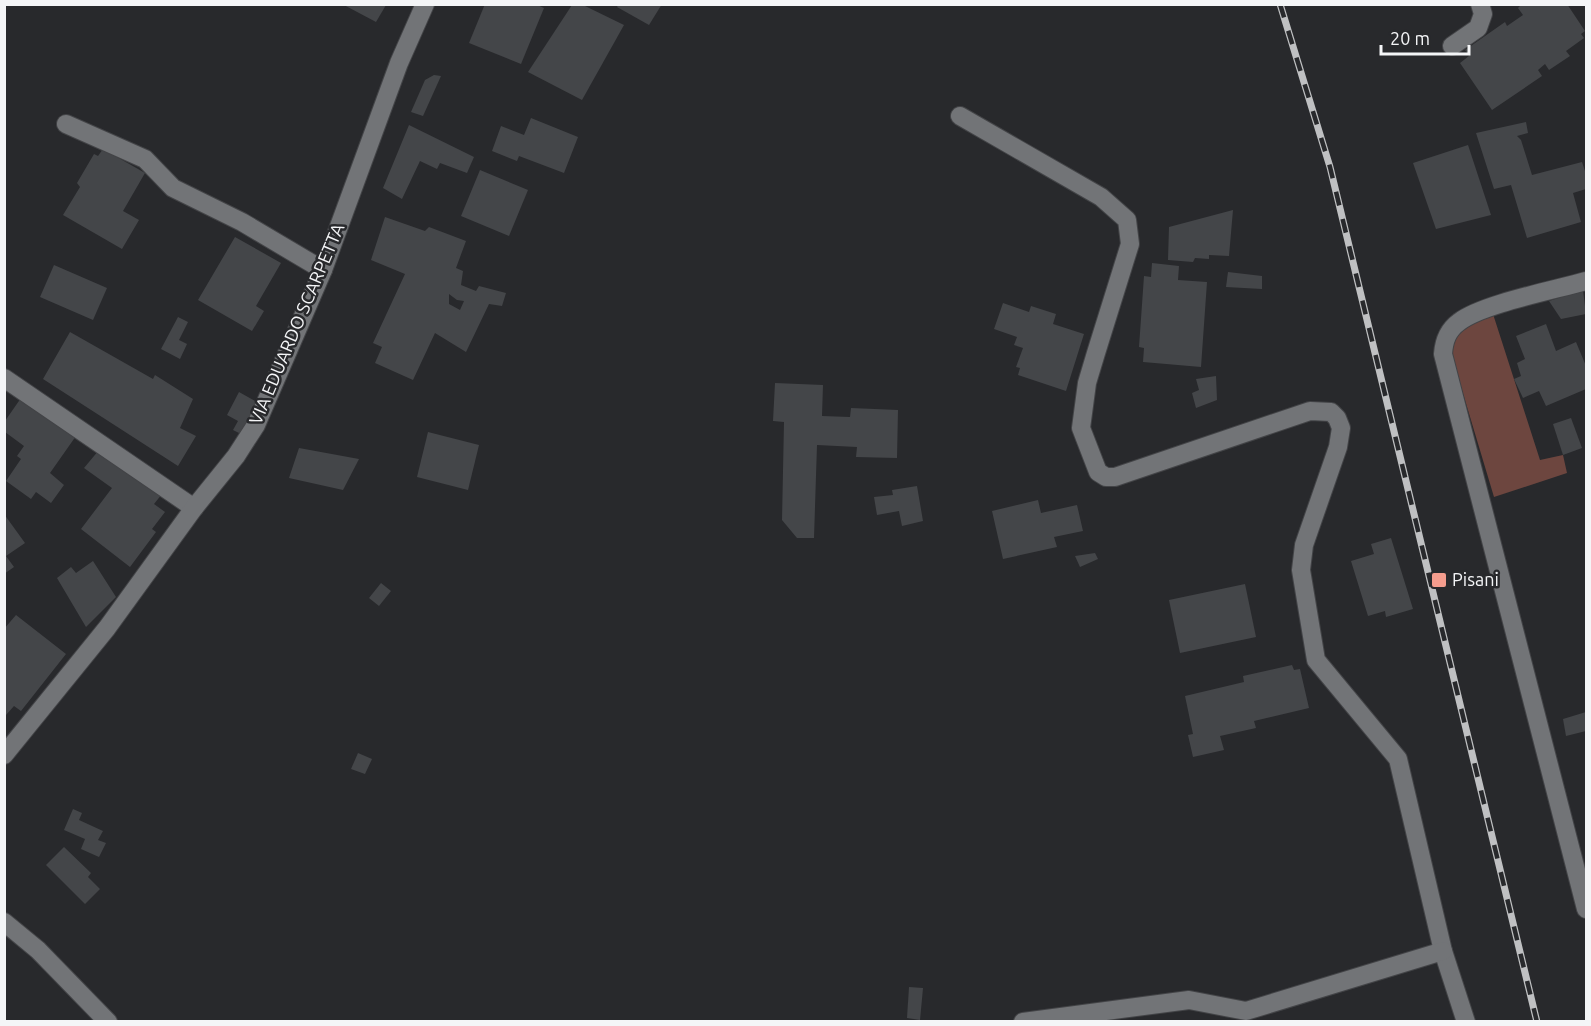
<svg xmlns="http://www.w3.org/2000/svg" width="1591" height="1026" font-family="Ubuntu,sans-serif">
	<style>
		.green { fill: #6d463f }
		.building { fill: #444649; fill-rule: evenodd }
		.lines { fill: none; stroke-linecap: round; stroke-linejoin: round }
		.minor-casing { stroke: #434447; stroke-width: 20 }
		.minor { stroke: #727477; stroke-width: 18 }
		.rail-casing { stroke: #bfc0c2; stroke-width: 7 }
		.rail { stroke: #28292c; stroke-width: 4.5; stroke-dasharray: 14; stroke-linecap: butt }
		.poi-dot { fill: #f59d8e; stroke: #28292c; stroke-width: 2 }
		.labels { text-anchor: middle; stroke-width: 5; stroke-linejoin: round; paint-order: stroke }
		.street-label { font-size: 18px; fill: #f4f5f7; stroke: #28292c }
		.poi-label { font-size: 18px; fill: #f4f5f7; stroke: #28292c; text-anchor: start }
	</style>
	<rect width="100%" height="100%" fill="#28292c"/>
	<path class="green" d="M1493 314 1540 460 1563 455 1567 473 1494 497 1450 350C1455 328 1474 323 1493 314Z"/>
	<g class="building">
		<path d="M485 4H535L544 8 521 64 469 43Z"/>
		<path d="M619 4H662L649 25 617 7Z"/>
		<path d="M1522 4H1567L1585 31 1581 34 1584 38 1566 51 1570 56 1549 70 1545 64 1538 70 1542 76 1492 110 1460 63 1469 56 1465 50 1505 22 1507 26 1523 15 1518 8Z"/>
		<path d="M344 5H386L376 22Z"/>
		<path d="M572 5H583L624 25 582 100 528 72Z"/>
		<path d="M434 75 441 76 423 116 411 112 425 80Z"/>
		<path d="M531 118 578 137 564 173 519 156 517 161 492 151 501 126 524 135Z"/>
		<path d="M1526 122 1528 133 1517 136 1521 140 1532 175 1582 162 1586 174V189L1573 193 1581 222 1527 238 1511 185 1494 189 1476 133Z"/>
		<path d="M409 125 474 157 467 173 440 163 437 169 420 161 402 199 383 188Z"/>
		<path d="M1468 145 1491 215 1436 229 1413 163Z"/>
		<path d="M103 149 145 173 123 211 139 220 122 249 63 215 80 187 77 183 94 154 98 156Z"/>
		<path d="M480 170 528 190 509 236 461 216Z"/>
		<path d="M1233 210 1229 256 1209 255V259L1195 258 1193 262 1168 260 1169 227Z"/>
		<path d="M385 217 425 231 429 227 466 241 456 268 463 271 461 285 476 291 479 286 506 293 502 306 489 304 466 352 435 333 413 380 375 363 382 347 373 343 405 274 371 260ZM449 294 457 300 464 301 460 310 449 304Z"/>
		<path d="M235 237 281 263 256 306 264 311 252 331 198 300Z"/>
		<path d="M1152 263 1179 266 1178 280 1207 282 1201 367 1143 362 1144 348 1139 347 1144 276 1151 277Z"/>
		<path d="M54 265 107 288 93 320 40 297Z"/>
		<path d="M1228 272 1262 276V289L1226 287Z"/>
		<path d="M1583 290 1586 314 1561 319 1549 301Z"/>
		<path d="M1003 303 1029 312 1031 306 1056 314 1053 324 1084 334 1066 391 1018 375 1020 368 1016 367 1023 348 1014 345 1017 337 994 329Z"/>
		<path d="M178 317 188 322 179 340 187 344 180 359 161 349Z"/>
		<path d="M1546 324 1556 351 1576 342 1586 366V389L1546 406 1539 391 1523 398 1514 379 1521 376 1517 363 1525 359 1516 336Z"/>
		<path d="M70 332 153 379 155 375 193 399 180 428 196 436 178 466 43 379Z"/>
		<path d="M1216 376 1217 400 1196 408 1192 393 1199 390 1196 379Z"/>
		<path d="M775 383 823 385 822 416 850 417 851 408 898 410 897 458 856 457 857 447 817 445 814 538H797L782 520 784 422 773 421Z"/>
		<path d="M239 392 262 405 245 436 233 430 238 421 227 415Z"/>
		<path d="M21 398 76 436 50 473 64 485 51 503 36 492 31 499 6 481 21 459 17 456 24 446 5 432V421Z"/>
		<path d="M1571 418 1582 448 1563 455 1553 424Z"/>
		<path d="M428 432 479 445 468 490 417 477Z"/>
		<path d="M299 448 359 459 343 490 289 478Z"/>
		<path d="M99 450 162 494 154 504 165 512 152 529 156 532 130 567 81 529 112 488 84 468Z"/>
		<path d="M917 486 923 521 902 526 899 511 877 515 874 497 893 495 892 490Z"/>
		<path d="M1038 500 1041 513 1077 505 1083 531 1054 537 1057 547 1003 559 992 511Z"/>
		<path d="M4 514 25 543 6 556 14 567 4 574Z"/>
		<path d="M1391 538 1413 609 1386 617 1385 611 1368 616 1351 561 1374 554 1371 544Z"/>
		<path d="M1095 553 1098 559 1080 567 1075 556Z"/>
		<path d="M93 561 116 597 86 627 57 578 71 567 76 573Z"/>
		<path d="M381 583 391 591 379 606 369 598Z"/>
		<path d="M1245 584 1256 637 1180 653 1169 600Z"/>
		<path d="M16 615 66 654 21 711 14 706 6 715 4 629Z"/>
		<path d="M1292 665 1294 670 1300 669 1309 708 1254 721 1256 728 1220 736 1224 750 1193 757 1188 735 1193 734 1185 696 1244 682 1243 676Z"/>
		<path d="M1586 712V731L1566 736 1563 719Z"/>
		<path d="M358 753 372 759 365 774 351 769Z"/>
		<path d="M73 809 82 813 79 820 103 831 98 840 106 843 99 857 81 849 85 839 64 830Z"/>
		<path d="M64 847 91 873 88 877 100 889 85 904 46 865Z"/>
		<path d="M909 987 923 988 920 1020 907 1018Z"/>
	</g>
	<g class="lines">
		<defs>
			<g id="minor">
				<path d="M1452 46 1478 28 1483 14 1480 4"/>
				<path d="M960 116 1101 197 1127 220 1130 244 1096 353 1087 383 1081 428 1098 472 1106 477H1115L1310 411 1331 412 1337 418 1341 428 1338 447 1304 545 1301 570 1316 660 1398 759 1443 951 1466 1022"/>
				<path d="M66 124 145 159 173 188 242 222 323 270"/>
				<path d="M1586 281C1555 290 1482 304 1459 322 1448 330 1444 340 1443 354L1586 909"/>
				<path d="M4 378 194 508"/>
				<path d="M4 755 107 628 194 508 236 456 256 425 323 270 399 63 425 4"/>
				<path d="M4 922 38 950 108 1022"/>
				<path d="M1023 1022 1189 1000 1246 1011 1443 951"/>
			</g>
		</defs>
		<use href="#minor" class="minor-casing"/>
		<use href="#minor" class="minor"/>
		<defs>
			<path id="rail" d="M1280 4 1330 167 1537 1022"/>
		</defs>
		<use href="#rail" class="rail-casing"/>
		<use href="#rail" class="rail"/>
	</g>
	<rect class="poi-dot" x="1431" y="572" width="16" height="16" rx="3"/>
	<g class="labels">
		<g class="street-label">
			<text transform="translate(297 324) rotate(-67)" y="6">VIA EDUARDO SCARPETTA</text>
		</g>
		<g class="poi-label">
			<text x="1452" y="586">Pisani</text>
		</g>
	</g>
	<rect width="1591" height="1026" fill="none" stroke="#f4f5f7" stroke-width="12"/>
	<path d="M1381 45v9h88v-9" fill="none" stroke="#f4f5f7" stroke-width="3"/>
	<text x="1390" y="45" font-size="18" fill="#f4f5f7" stroke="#28292c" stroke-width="4.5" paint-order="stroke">20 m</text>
</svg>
